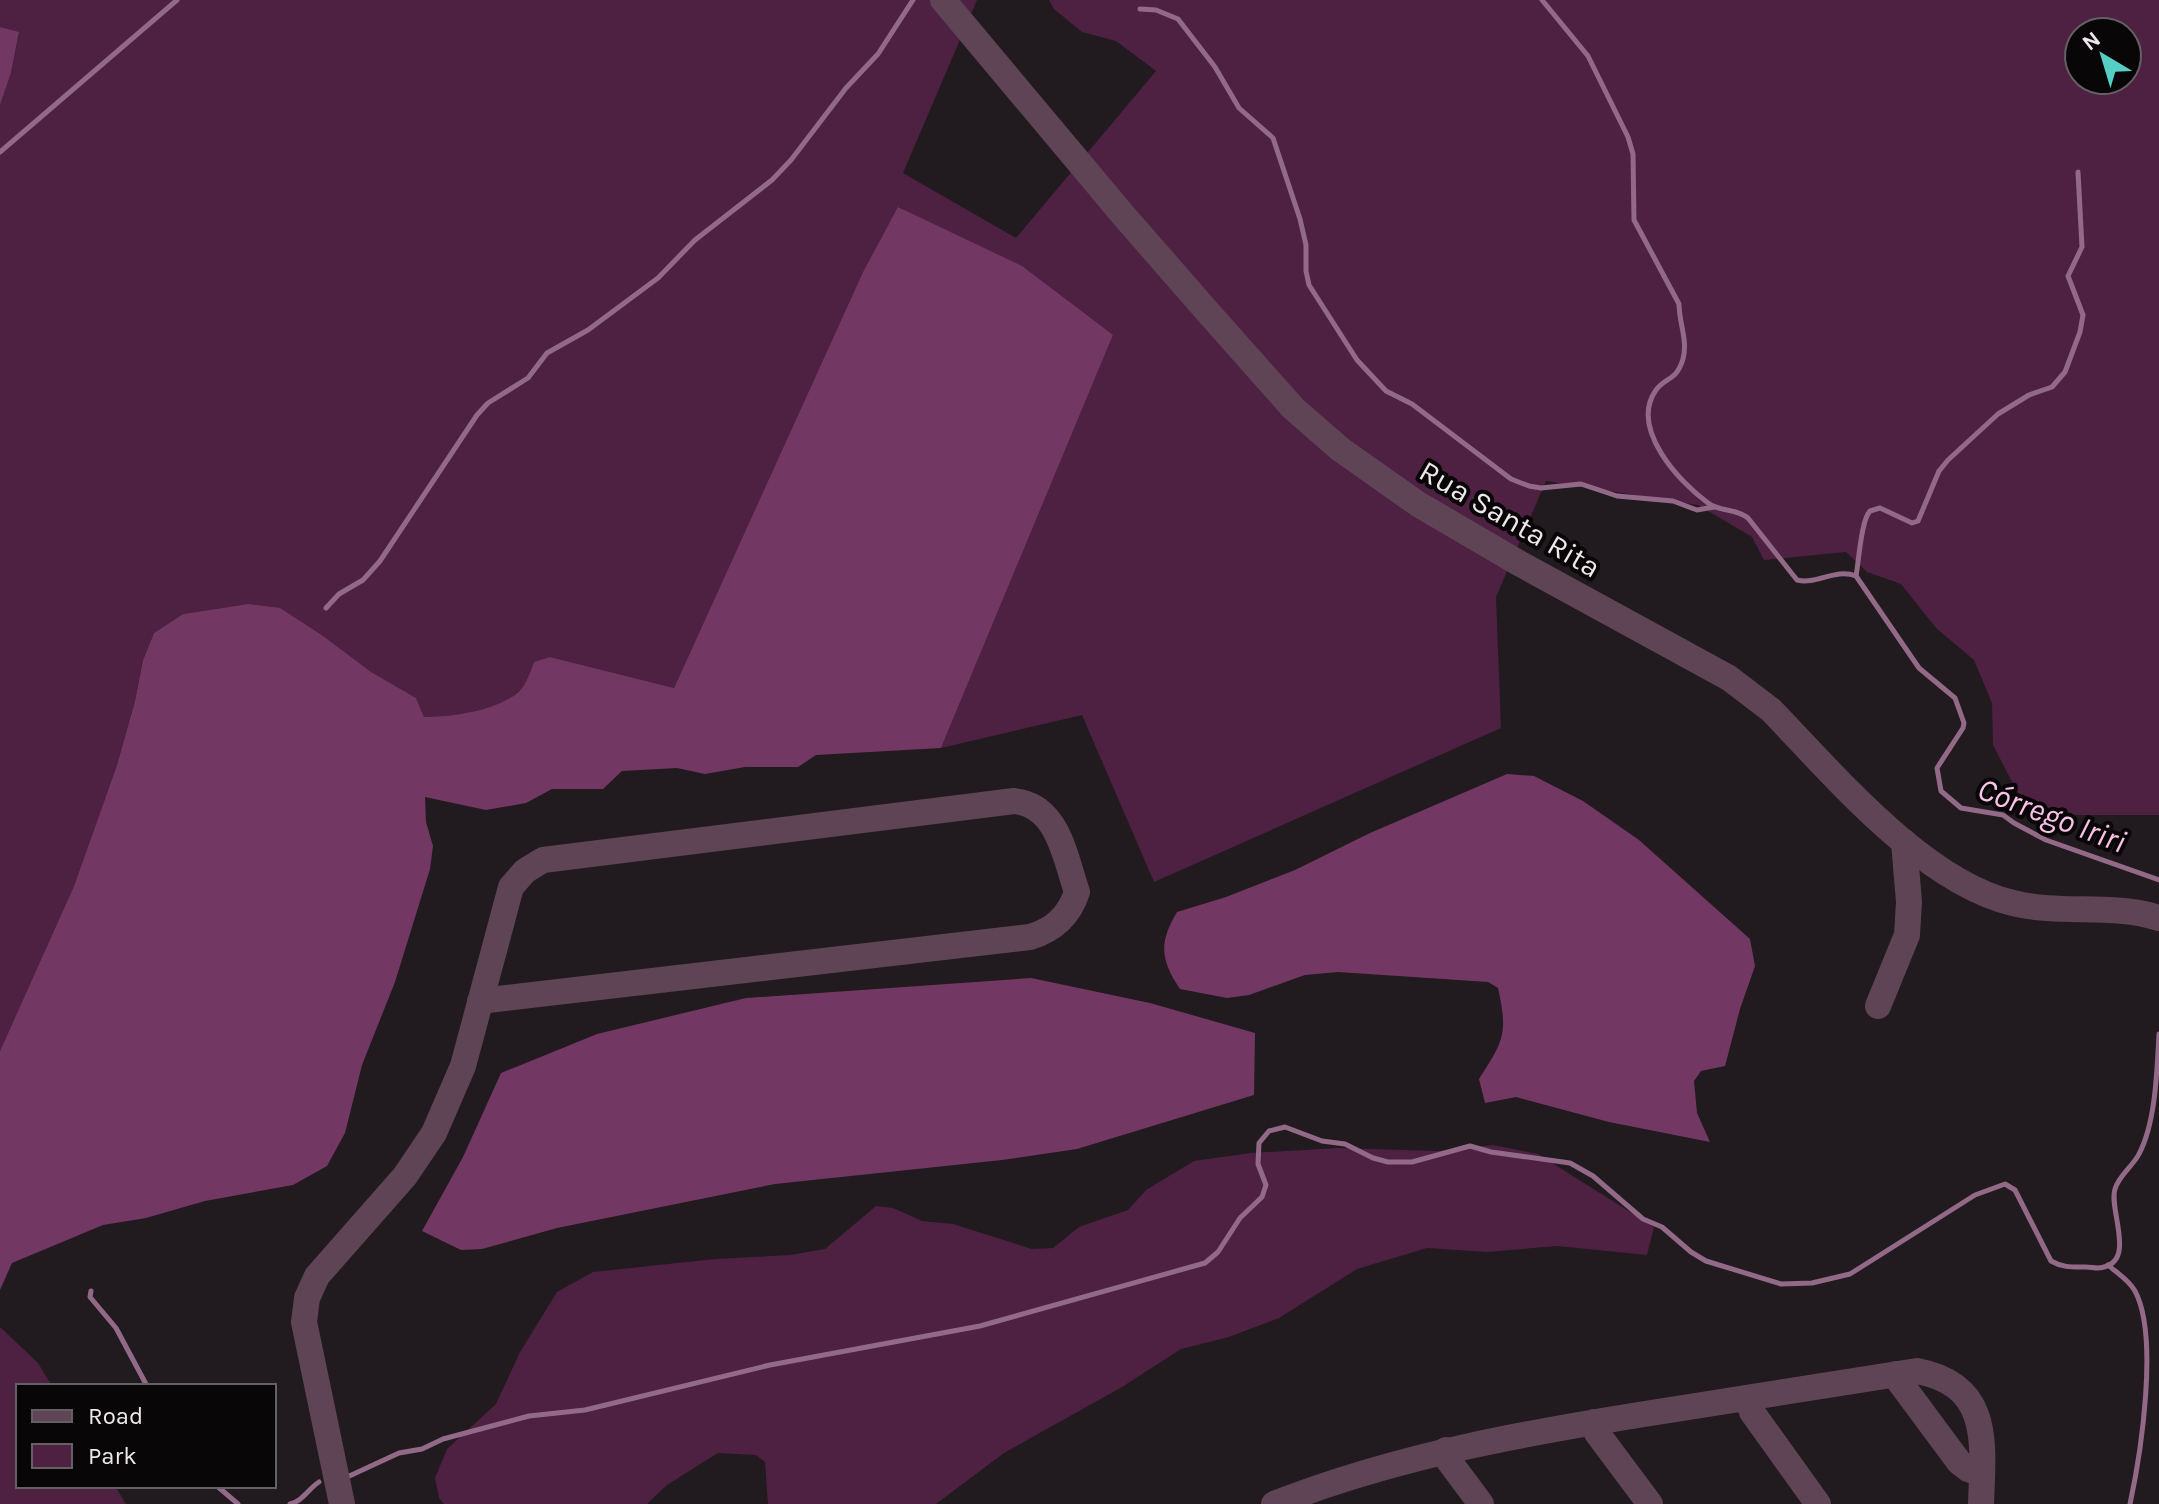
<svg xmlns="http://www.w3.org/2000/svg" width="2159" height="1504" font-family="Karla,sans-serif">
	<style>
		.green { fill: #4e2042; fill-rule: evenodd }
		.forest { fill: #733763 }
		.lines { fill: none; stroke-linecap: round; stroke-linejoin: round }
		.stream { stroke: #936988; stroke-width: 5 }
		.minor { stroke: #5f4456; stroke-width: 26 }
		.labels { text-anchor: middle; stroke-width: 8; stroke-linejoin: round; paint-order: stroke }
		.street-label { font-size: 30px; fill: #ede8eb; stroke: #090608 }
		.water-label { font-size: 32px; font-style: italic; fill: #f9c2e7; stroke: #090608 }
	</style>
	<rect width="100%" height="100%" fill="#211a1f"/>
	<g class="green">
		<path d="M0 0H977L903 173 1016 238 1156 71 1116 41 1082 32 1054 9 1049 0H2159V815H2029L1993 745 1992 703 1974 660 1936 628 1901 584 1867 572 1846 552 1764 560 1752 537 1698 505 1546 481 1496 597 1501 728 1154 882 1082 715 941 748 1113 335 899 207 863 272 674 688 550 657 534 663C530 673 525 688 515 695 488 712 455 716 424 717L416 698 248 604 183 614 154 633 143 660 135 701 117 765 74 886 0 1051V105L11 73 19 33 0 27ZM2079 32H2127V80H2079Z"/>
		<path d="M1493 1145 1538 1154 1654 1227 1647 1255 1557 1246 1487 1252 1427 1248 1357 1269 1279 1318 1229 1337 1181 1349 1122 1387 1004 1453 936 1504H768L765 1462 756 1455 718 1453 667 1485 647 1504H444L439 1498 435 1478 447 1449 496 1404 520 1352 557 1292 593 1272 715 1259 790 1255 825 1249 876 1206 893 1208 922 1221 953 1224 1032 1249 1053 1248 1079 1227 1128 1210 1146 1190 1194 1161 1251 1153 1338 1148 1438 1151Z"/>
		<path d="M0 1327 38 1363 52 1386H18V1486H115L126 1504H0Z"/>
	</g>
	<g class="forest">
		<path d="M0 27 19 32 11 73 0 105Z"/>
		<path d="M898 207 1022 266 1113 335 941 748 816 755 798 767H745L705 774 677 768 622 771 603 789H552L526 803 486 810 425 797 426 822 433 846 430 869 395 982 362 1065 345 1133 327 1166 293 1185 205 1201 146 1218 103 1225 12 1263 0 1290V1051L74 886 117 765 135 701 143 660 154 633 183 614 248 604 280 608 323 636 371 672 416 698 424 717C455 716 488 712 515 695 525 688 530 673 534 662L550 657 674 688 863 272Z"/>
		<path d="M1507 774 1534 776 1583 801 1639 840 1750 939 1755 966 1740 1009 1725 1066 1701 1071 1694 1081 1697 1113 1710 1142 1609 1122 1516 1097 1485 1103 1479 1079C1504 1041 1508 1033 1498 988L1488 982 1338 972 1305 975 1249 995 1227 998 1180 989C1160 959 1159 942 1177 912L1226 897 1295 870 1370 833Z"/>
		<path d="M1031 978 1150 1003 1255 1033 1254 1095 1077 1149 1002 1160 775 1184 557 1228 482 1249 461 1250 422 1231 463 1157 501 1073 597 1034 746 998Z"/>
	</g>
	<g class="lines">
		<g class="stream">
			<path d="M1542 0 1588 56 1628 137 1633 154 1634 220 1679 304C1679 323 1688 340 1683 359 1676 382 1666 376 1656 390 1629 428 1679 482 1708 503 1719 512 1736 508 1748 518L1797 580C1817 585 1835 568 1856 576L1919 668 1955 698 1964 723 1963 728 1937 768 1941 791 1961 808 2003 815 2014 823 2046 840 2159 880"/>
			<path d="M1140 9 1156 10 1178 19 1215 67 1239 108 1273 138 1300 219 1306 245V271L1309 285 1357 360 1386 391 1412 404 1511 479 1529 486 1541 488 1581 484 1617 496 1673 501 1697 510 1714 507"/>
			<path d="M0 152 177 0"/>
			<path d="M1856 576C1859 560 1861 521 1870 511L1880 508 1912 523 1918 521 1939 471 1948 460 1998 414 2029 395 2052 387 2065 372 2080 332 2083 315 2068 276 2082 247 2078 172"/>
			<path d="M326 608 339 594 363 580 380 561 477 415 488 403 528 378 547 353 588 330 658 278 695 240 772 180 791 160 846 88 878 54 913 0"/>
			<path d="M2108 1265C2117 1273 2129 1280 2135 1291 2159 1336 2141 1453 2130 1504"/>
			<path d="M91 1291 90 1297 116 1328 147 1386"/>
			<path d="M345 1478 399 1453 422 1449 443 1439 529 1416 585 1410 770 1365 980 1326 1205 1263 1218 1252 1240 1218 1262 1197 1266 1185 1258 1164 1259 1143 1269 1131 1285 1127 1322 1141 1345 1144 1373 1158 1388 1162H1412L1470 1146 1491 1152 1570 1163 1593 1176 1643 1219 1662 1227 1691 1252 1706 1261 1781 1284 1812 1283 1850 1274 1975 1195 2005 1184 2015 1190 2051 1261C2063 1268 2073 1267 2086 1267 2090 1267 2094 1268 2098 1268 2139 1265 2108 1210 2115 1189 2119 1175 2133 1166 2139 1154 2156 1122 2157 1069 2159 1034"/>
			<path d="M217 1486 238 1504"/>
			<path d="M290 1504C303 1501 308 1489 319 1482"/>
		</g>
		<g class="minor">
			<path d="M943 0 1124 216 1206 310 1293 408 1340 449 1418 504 1517 562 1729 678 1771 710C1833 774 1923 882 2013 903 2061 915 2112 903 2159 918"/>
			<path d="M1878 1006 1907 935 1909 902 1904 842"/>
			<path d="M1896 1374 1899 1381 1959 1462 1968 1469 1982 1474"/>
			<path d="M1747 1398 1752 1412 1818 1504"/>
			<path d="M1594 1422 1597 1433 1650 1504"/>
			<path d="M1446 1450 1449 1461 1481 1504"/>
			<path d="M342 1504 304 1322 307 1298 317 1276 405 1176 434 1133 463 1066 511 887 525 871 543 860 1014 801C1058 805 1065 857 1077 892 1069 916 1054 930 1030 937L480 1001"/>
			<path d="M1274 1504C1401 1454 1535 1431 1670 1410 1752 1397 1834 1384 1917 1371 1992 1385 1983 1444 1981 1504"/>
		</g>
	</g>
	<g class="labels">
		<g class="street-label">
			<text transform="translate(1510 519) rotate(30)" y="10">Rua Santa Rita</text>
		</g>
		<g class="water-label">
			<text transform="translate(2052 815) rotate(21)" y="11">Córrego Iriri</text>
		</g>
	</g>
	<rect x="16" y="1384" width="260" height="104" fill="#090608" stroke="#646063" stroke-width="2"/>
	<rect x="32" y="1410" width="40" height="12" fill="#5f4456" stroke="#646063" stroke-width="2"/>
	<text x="88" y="1424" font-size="24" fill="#ede8eb">Road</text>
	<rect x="32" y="1444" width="40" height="24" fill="#4e2042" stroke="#646063" stroke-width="2"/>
	<text x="88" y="1464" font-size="24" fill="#ede8eb">Park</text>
	<g transform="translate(2103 56) rotate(322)"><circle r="38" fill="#090608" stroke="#646063" stroke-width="2"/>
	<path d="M0-6L14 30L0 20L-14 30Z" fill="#55cec5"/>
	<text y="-12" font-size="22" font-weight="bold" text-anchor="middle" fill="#ede8eb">N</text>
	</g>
</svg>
